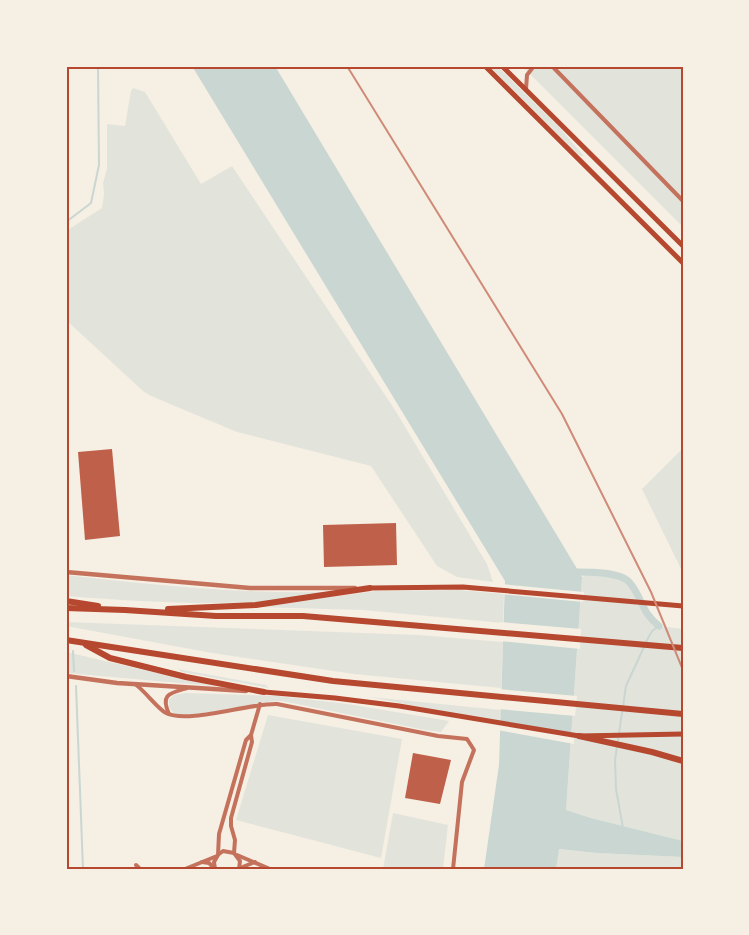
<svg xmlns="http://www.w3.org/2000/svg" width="749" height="935" font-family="'Public Sans',sans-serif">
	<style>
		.green { fill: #e2e4dc }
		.water { fill: #c9d6d2 }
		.pier { fill: #f6efe4 }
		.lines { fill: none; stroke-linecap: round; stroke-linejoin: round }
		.stream { stroke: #c9d6d2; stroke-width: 2 }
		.canal { stroke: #c9d6d2; stroke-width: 7 }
		.building { fill: #bf614a }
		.minor { stroke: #c5725c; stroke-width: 4 }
		.tertiary { stroke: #c5725c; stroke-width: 4.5 }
		.secondary { stroke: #b5482f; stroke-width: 5 }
		.motorway { stroke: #b5482f; stroke-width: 6 }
		.rail { stroke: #cf8b77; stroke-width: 2 }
		.neatline { fill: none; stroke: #b5482f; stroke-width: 2 }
	</style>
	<rect width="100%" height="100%" fill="#f6efe4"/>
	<g class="green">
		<path d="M489 66H497L558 126 584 156H580Z"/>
		<path d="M522 66H683V227Z"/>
		<path d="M133 88 145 92 201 184 232 166 395 410 487 564 493 582 457 577 437 566 371 466 237 432 151 396 143 391 66 320V231L102 208 104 194 103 183 107 169V124L125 126 131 91Z"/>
		<path d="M683 448V573L642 489Z"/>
		<path d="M594 572 623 577 630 582 648 618 659 626 683 629V841L591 818 566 810 582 577Z"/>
		<path d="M66 575C154 585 241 594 330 592 307 596 284 601 261 602 196 605 131 601 66 596Z"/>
		<path d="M459 590 504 594 503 623 363 610 258 607 375 591Z"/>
		<path d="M66 622 419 635 503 642 501 688 354 674 212 653 66 626Z"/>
		<path d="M66 652 214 686 66 673Z"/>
		<path d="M178 669 266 685 269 688 182 672Z"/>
		<path d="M186 693 279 696 348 704 449 721 441 732 425 730 282 701C247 702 207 717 174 714L169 707V700L174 695Z"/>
		<path d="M370 697 501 710 500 723Z"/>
		<path d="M268 715 402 739 381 858 236 820Z"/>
		<path d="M393 813 448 825 443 869H383Z"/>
		<path d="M558 849 597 853 683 857V869H556Z"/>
	</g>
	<path class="water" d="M192 66H275L582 577 566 810 591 818 683 841V857L597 853 559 849 556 869H484L499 765 505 581Z"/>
	<g class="pier">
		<path d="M501 584 584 592 583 602 501 594Z"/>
		<path d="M500 622 581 629 580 649 500 641Z"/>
		<path d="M498 689 577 696 575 716 498 709Z"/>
		<path d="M497 722 574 734V744L497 730Z"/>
	</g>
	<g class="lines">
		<g class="stream">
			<path d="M66 222 91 203 99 165 98 66"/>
			<path d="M66 577 67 594"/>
			<path d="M646 642 652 631 659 626"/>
			<path d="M73 651 74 671"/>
			<path d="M76 686 83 869"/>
			<path d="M623 828 616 789 615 760 626 686 644 647"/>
		</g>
		<path class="canal" d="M571 572C586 572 621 571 630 583 643 599 641 612 659 626"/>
	</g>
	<g class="building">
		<path d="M112 449 120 536 85 540 78 452Z"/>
		<path d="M396 523 397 565 324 567 323 525Z"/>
		<path d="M413 753 451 760 440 804 405 798Z"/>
	</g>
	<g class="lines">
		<g class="minor">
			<path d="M552 66 683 201"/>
			<path d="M526 89 527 75 534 66"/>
			<path d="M135 684C146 692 157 708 166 713 188 724 249 703 277 704L438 736 467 739 474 750 462 782 453 869"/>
			<path d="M169 714C160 694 170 693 187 688"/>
			<path d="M251 735 260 704"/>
			<path d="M219 854 223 851 234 853"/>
			<path d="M237 855 270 869"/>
			<path d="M202 862 209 863 215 869"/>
			<path d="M136 865 140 869"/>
			<path d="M240 868 255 862"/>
			<path d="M185 869 217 856"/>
			<path d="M215 869 214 862 218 855 219 834 246 740 251 735 252 742 231 818V826L235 840 234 853 240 861 239 869"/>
		</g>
		<g class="tertiary">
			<path d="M66 572 250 588H355"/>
			<path d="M66 676 117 683 246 691"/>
		</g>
		<g class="secondary">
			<path d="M485 66 683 263"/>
			<path d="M502 66 683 246"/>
			<path d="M370 588 463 587 683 606"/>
			<path d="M264 692 335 698 399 706 579 736 683 734"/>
		</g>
		<g class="motorway">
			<path d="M66 601 98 606"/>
			<path d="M66 608 125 610 216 616H303L683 648"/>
			<path d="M168 609 256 605 370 588"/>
			<path d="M66 640 333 681 683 714"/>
			<path d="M86 645 110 658 186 677 264 692"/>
			<path d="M579 736 652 752 683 761"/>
		</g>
		<path class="rail" d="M347 66 562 414 651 592 683 670"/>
	</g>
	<rect width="749" height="935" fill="none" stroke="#f6efe4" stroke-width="135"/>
	<rect x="68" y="68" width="614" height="800" class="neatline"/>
</svg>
